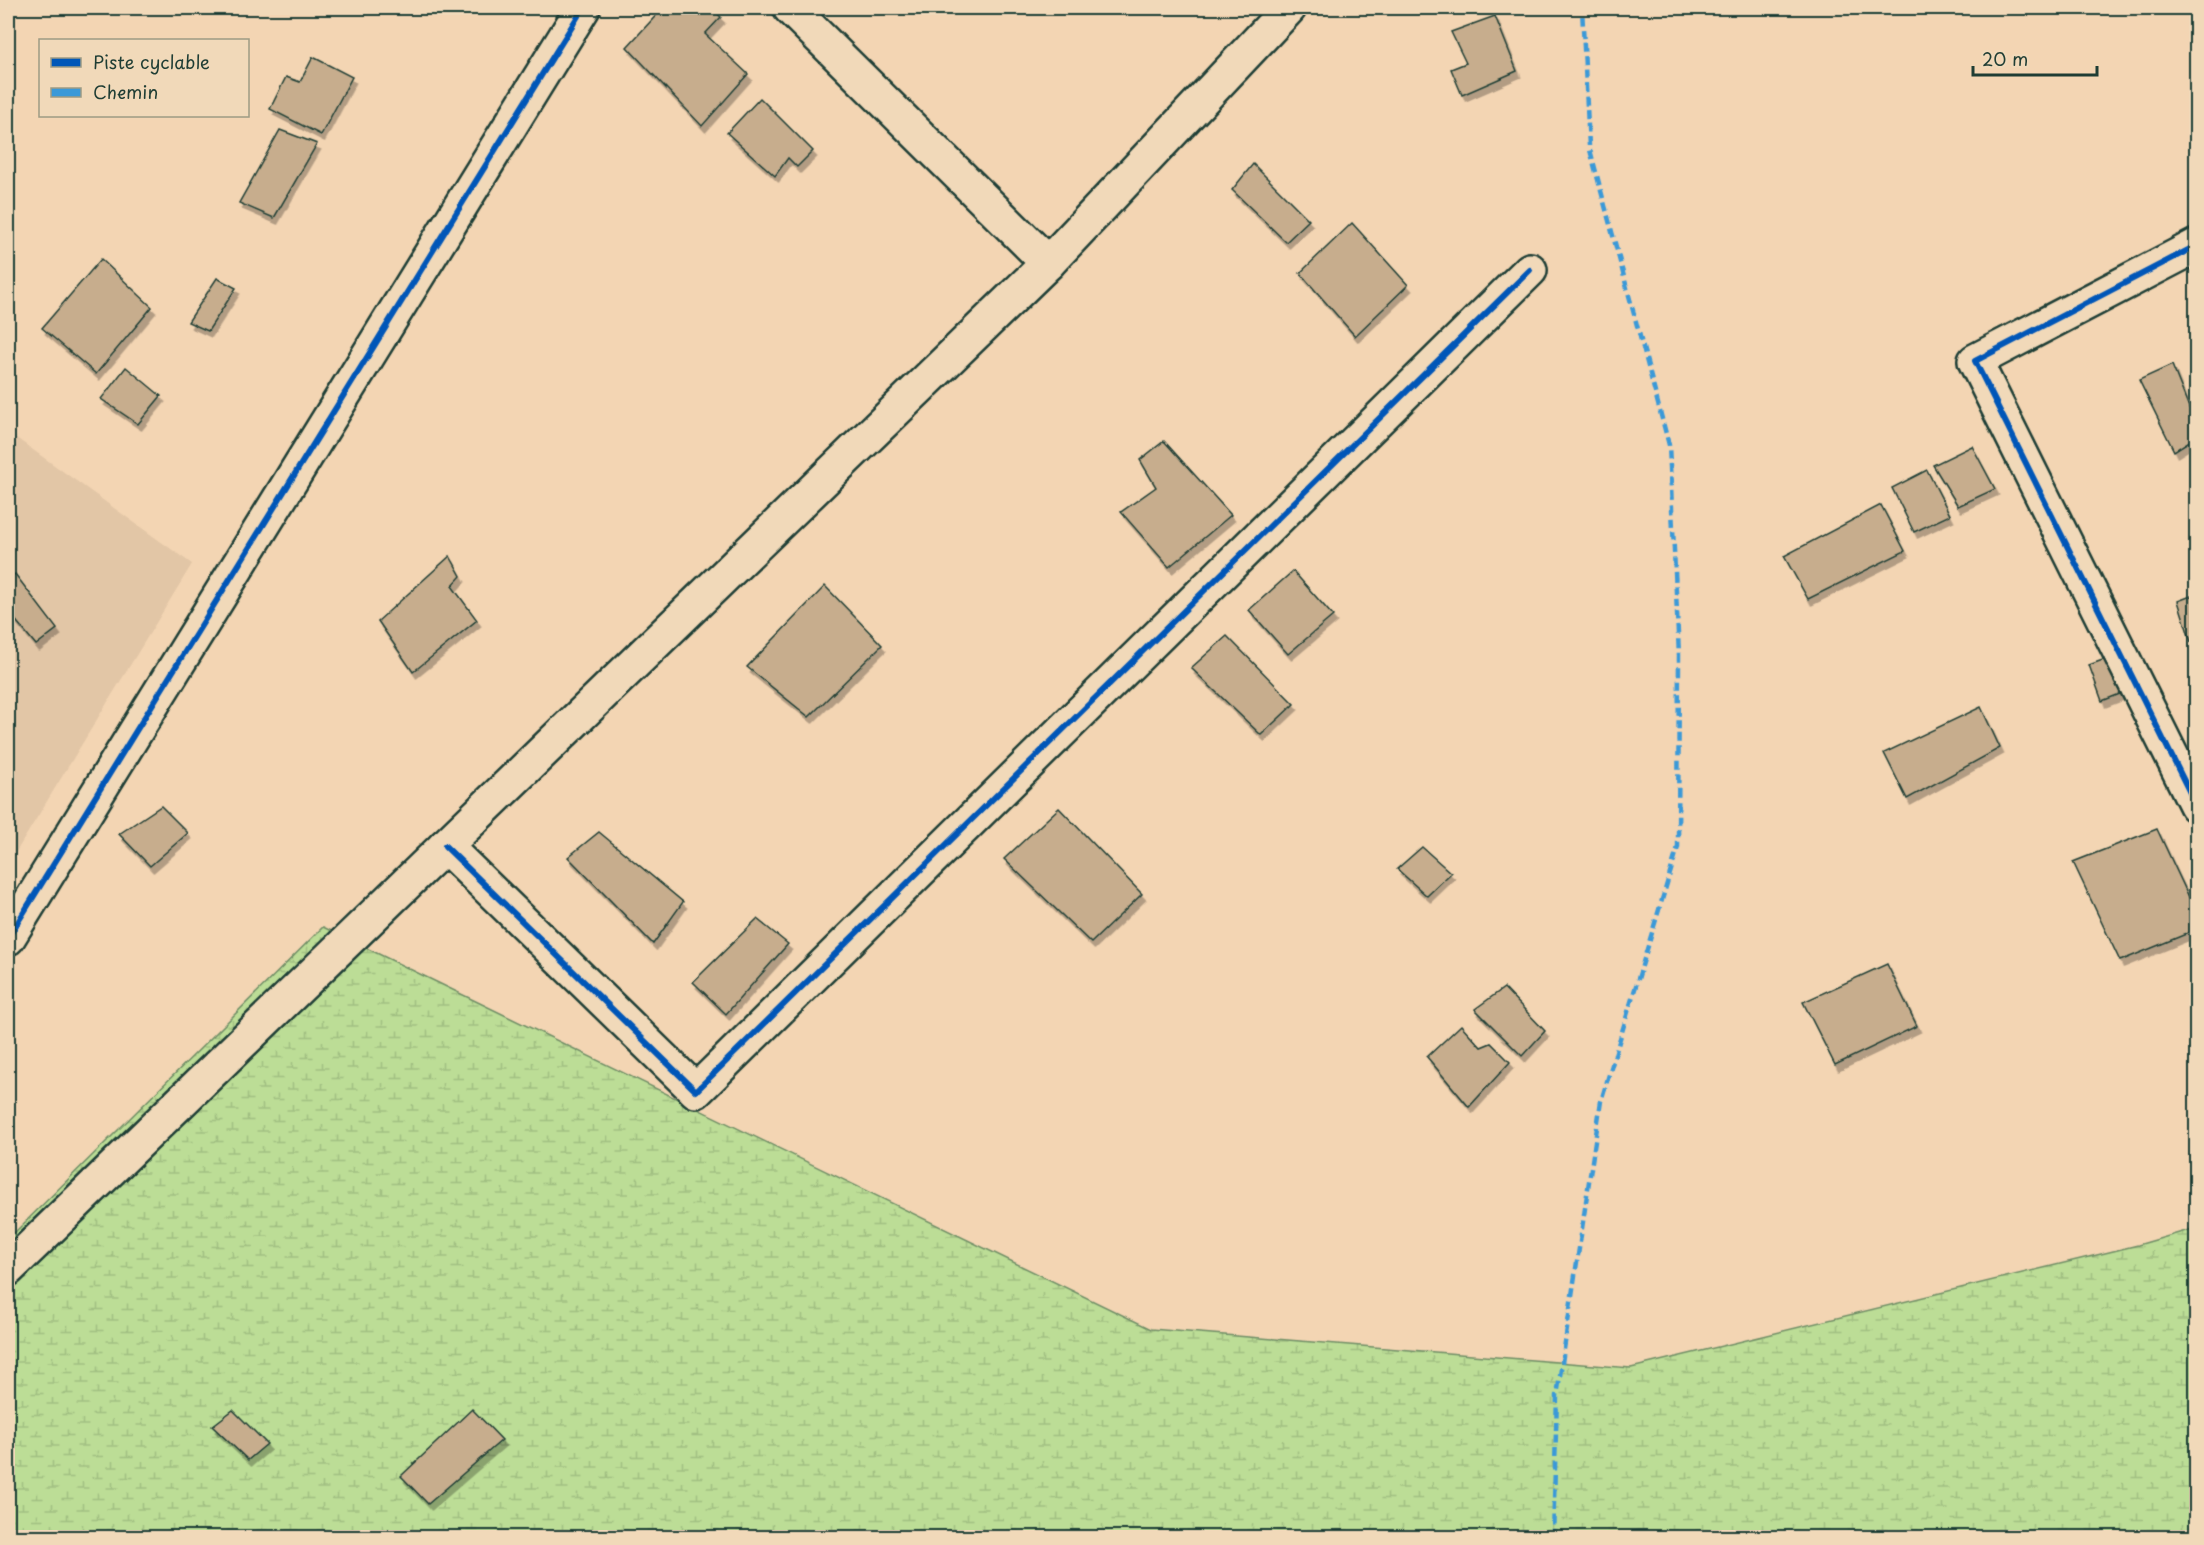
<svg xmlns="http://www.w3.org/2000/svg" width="2204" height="1545" font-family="'Playpen Sans',sans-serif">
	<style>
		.built { fill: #e2c6a6 }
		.wetland { fill: url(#wetland-marsh); stroke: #6e8d65; stroke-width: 1.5 }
		.building { fill: #c7ad8d; stroke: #1f3d34; stroke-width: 1.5; filter: url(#shadow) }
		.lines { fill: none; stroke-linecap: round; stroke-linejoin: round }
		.minor-casing { stroke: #1f3d34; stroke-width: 38 }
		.major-casing { stroke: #1f3d34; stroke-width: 38 }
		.minor { stroke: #f1d9b9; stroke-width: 33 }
		.major { stroke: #f1d9b9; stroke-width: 33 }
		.quiet { stroke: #3a99d8; stroke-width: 4.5; stroke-dasharray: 9 4.5; stroke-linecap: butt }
		.cycleway-casing { stroke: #f1d9b9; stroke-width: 10 }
		.cycleway { stroke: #0057b8; stroke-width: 6 }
	</style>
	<defs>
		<pattern id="wetland-marsh" width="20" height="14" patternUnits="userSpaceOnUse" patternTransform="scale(1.5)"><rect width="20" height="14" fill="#bcdd96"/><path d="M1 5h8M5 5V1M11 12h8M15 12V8" fill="none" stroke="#a1bf82"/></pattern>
		<filter id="shadow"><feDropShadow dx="3.5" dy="6" stdDeviation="0" flood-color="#0004"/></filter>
	</defs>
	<rect width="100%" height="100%" fill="#f3d5b3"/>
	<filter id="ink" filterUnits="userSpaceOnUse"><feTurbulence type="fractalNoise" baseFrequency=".0167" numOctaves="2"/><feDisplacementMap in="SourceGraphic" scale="12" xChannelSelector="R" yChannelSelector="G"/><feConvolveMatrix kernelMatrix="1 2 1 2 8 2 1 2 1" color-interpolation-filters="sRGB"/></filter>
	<g filter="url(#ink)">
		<path class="built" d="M8 432 192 564 8 865Z"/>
		<path class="wetland" d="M323 927 1151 1329 1631 1368 2138 1245 2196 1228V1537L8 1538V1239Z"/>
		<g class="building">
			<path d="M663 8H711L721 17 705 34 748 74 702 126 627 47Z"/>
			<path d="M1495 16 1517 71 1462 95 1451 69 1466 63 1451 32Z"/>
			<path d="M313 57 352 77 321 135 270 109 286 77 300 82Z"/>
			<path d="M760 98 813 151 797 167 788 158 775 176 727 133Z"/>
			<path d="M280 130 317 144 274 218 239 203Z"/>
			<path d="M1253 164 1309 220 1286 242 1232 190Z"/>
			<path d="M1352 223 1408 285 1355 336 1300 273Z"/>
			<path d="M101 259 152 307 96 374 42 328Z"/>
			<path d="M217 278 236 288 208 331 188 322Z"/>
			<path d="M2172 365 2196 425V437L2174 451 2139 380Z"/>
			<path d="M126 367 161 396 138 424 101 399Z"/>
			<path d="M1164 441 1231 515 1169 567 1121 512 1156 487 1140 460Z"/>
			<path d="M1972 446 1995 489 1958 506 1933 465Z"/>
			<path d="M1927 470 1950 515 1914 532 1892 488Z"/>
			<path d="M1881 505 1905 551 1808 599 1784 556Z"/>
			<path d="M450 556 461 576 452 586 477 620 413 672 378 621Z"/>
			<path d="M1293 571 1333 616 1288 654 1249 610Z"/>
			<path d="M15 574 57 629 36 645 8 611V579Z"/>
			<path d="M825 586 882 645 809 717 747 667Z"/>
			<path d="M2196 594V639L2191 642 2178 601Z"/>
			<path d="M1227 636 1294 704 1261 735 1191 668Z"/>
			<path d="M2111 657 2125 692 2102 701 2089 665Z"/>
			<path d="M1981 707 2000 748 1907 799 1884 753Z"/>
			<path d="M161 806 188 833 150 866 119 834Z"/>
			<path d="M1059 808 1142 894 1091 943 1004 859Z"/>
			<path d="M2157 829 2196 912V930L2120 961 2073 862Z"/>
			<path d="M599 832 683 902 653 944 568 857Z"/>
			<path d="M1422 847 1451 873 1427 896 1397 869Z"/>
			<path d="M757 919 788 944 726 1014 693 982Z"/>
			<path d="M1887 964 1917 1026 1835 1065 1803 1002Z"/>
			<path d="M1504 988 1545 1031 1522 1056 1475 1009Z"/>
			<path d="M1461 1025 1481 1047 1491 1043 1510 1062 1469 1107 1427 1057Z"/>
			<path d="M472 1409 502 1440 428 1504 401 1476Z"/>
			<path d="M233 1410 267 1444 248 1460 212 1426Z"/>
		</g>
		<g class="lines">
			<defs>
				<g id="minor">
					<path d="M790 8 1048 263"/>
					<path d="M2196 246 1975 361 2196 805"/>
					<path d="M445 846 696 1091 1530 270"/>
					<path d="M8 938 583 8"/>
				</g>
				<path id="major" d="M8 1269 1048 263 1289 8"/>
			</defs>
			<use href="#minor" class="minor-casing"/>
			<use href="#major" class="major-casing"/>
			<use href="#minor" class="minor"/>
			<use href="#major" class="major"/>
			<path class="quiet" d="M1553 1538 1557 1396 1601 1101 1678 847 1679 655 1669 445 1589 146 1582 8"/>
			<defs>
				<g id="cycleway">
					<path d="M2196 246 1975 361 2196 805"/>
					<path d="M445 846 696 1091 1530 270"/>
					<path d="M8 938 583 8"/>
				</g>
			</defs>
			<use href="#cycleway" class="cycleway-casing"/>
			<use href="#cycleway" class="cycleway"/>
		</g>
	</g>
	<rect width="2204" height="1545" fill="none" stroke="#f1d9b9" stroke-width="30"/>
	<rect x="15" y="15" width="2174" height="1515" fill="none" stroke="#1f3d34" stroke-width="2" filter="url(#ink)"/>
	<rect x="39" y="39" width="210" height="78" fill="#f1d9b9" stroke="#9d9b84" stroke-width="1.5"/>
	<rect x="51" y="58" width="30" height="9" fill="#0057b8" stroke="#9d9b84" stroke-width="1.5"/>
	<text x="93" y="69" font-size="18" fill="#1f3d34">Piste cyclable</text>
	<rect x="51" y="88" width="30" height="9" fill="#3a99d8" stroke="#9d9b84" stroke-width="1.5"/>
	<text x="93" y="99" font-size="18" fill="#1f3d34">Chemin</text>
	<path d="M1973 66v9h124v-9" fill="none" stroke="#1f3d34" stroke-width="3"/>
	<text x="1982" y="66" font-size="18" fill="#1f3d34" stroke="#f1d9b9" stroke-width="4.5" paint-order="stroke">20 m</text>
</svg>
